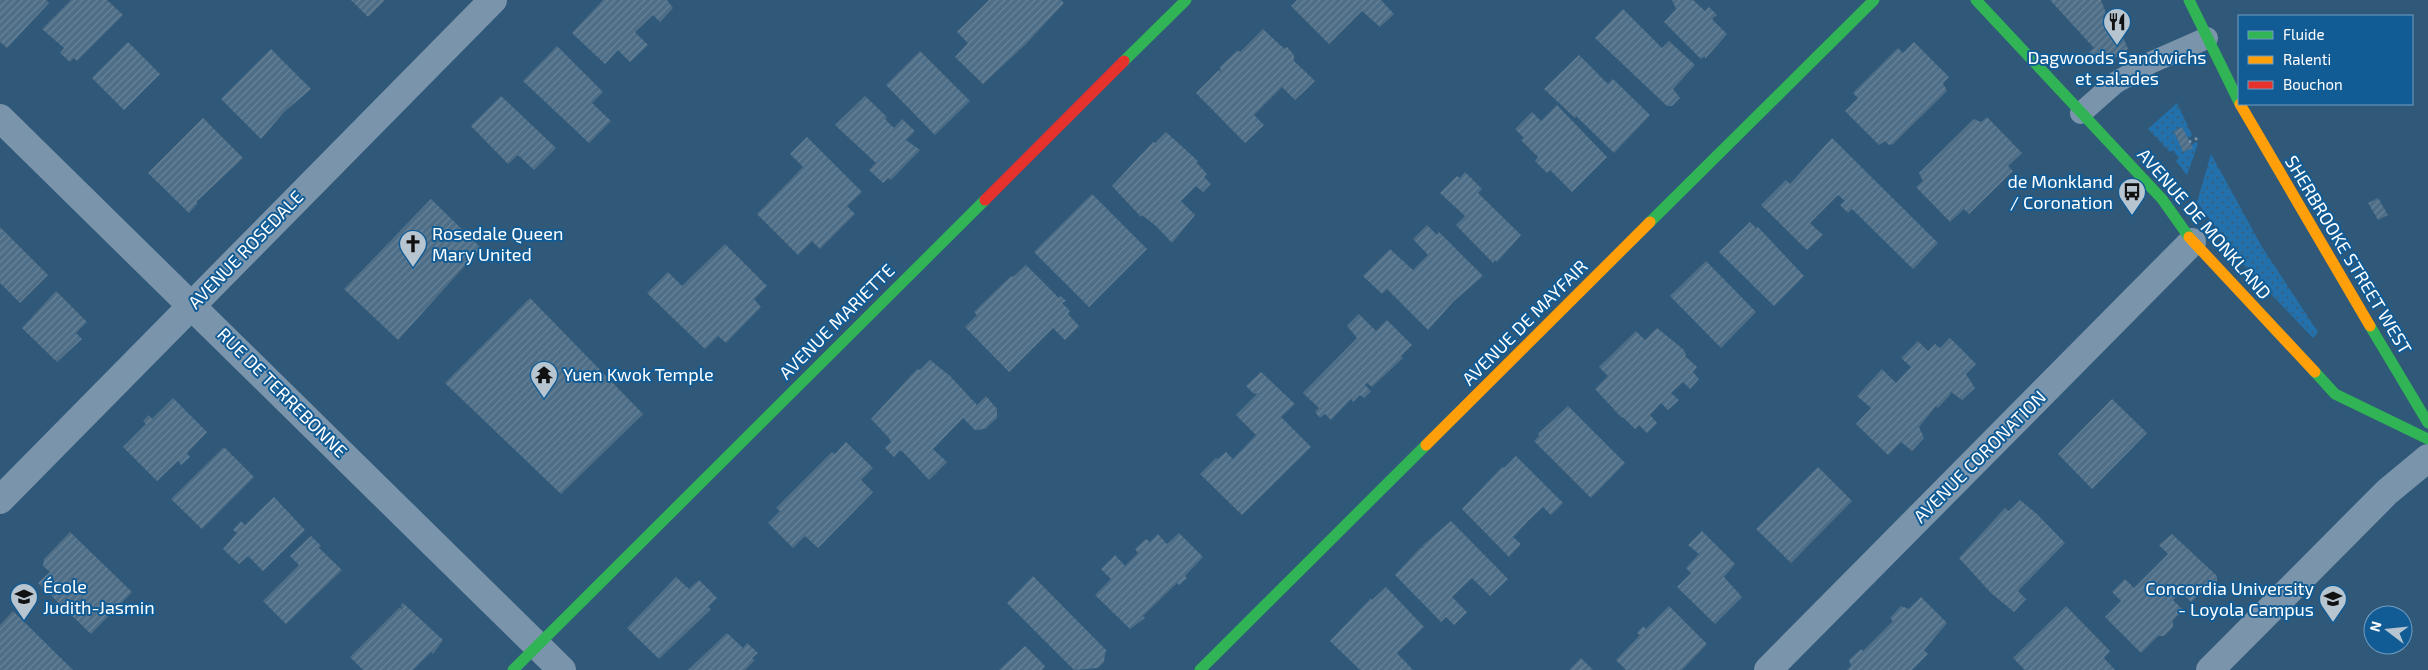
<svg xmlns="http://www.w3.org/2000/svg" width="2428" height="670" font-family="'Exo 2',sans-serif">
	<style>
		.grass { fill: url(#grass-dots) }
		.building { fill: url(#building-hatch) }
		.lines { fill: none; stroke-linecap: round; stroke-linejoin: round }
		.path { stroke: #7a94ab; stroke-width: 3; stroke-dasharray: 2.5 4; stroke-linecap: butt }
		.lane { stroke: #7a94ab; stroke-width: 22 }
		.street { stroke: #7a94ab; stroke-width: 28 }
		.fast { stroke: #30b455; stroke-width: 11 }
		.slow { stroke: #ff9f0a; stroke-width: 11 }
		.jam { stroke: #e5322d; stroke-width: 11 }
		.labels { text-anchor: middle; stroke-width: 4; stroke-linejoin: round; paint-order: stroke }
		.poi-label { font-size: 18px; fill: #fff; stroke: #125c96; text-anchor: start }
		.street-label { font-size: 18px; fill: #fff; stroke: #125c96 }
	</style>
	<defs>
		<pattern id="grass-dots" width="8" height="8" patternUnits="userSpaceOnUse" patternTransform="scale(1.25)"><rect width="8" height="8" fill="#2371ac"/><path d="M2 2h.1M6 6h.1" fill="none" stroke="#3c5b72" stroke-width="1.8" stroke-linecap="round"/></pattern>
		<pattern id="building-hatch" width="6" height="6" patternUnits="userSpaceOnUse" patternTransform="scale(1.25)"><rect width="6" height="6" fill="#4e6e87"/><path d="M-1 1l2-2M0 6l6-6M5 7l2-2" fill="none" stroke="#698499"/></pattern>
	</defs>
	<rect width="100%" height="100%" fill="#305878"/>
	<g class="grass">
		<path d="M2177 103 2192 135 2188 139 2182 127 2174 131 2183 152 2192 148 2191 145 2196 142 2198 144 2187 175 2176 161 2179 158 2173 150 2170 152 2148 129Z"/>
		<path d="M2211 154 2262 247 2318 332 2313 338 2247 269 2197 202Z"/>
	</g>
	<g class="building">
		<path d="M0 0H46L49 3 7 48 0 42Z"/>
		<path d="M71 0H107L123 15 77 61 74 58 70 62 60 53 64 48 42 29Z"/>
		<path d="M351 0H385L368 17Z"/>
		<path d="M603 0H667L673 8 660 22 653 15 635 32 648 45 630 62 618 50 605 64 572 33Z"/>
		<path d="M989 0H1061L1064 3 1025 45 983 84 955 57 968 43 957 32Z"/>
		<path d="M1297 0H1381L1394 14 1380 27 1362 11 1329 44 1291 6Z"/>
		<path d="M1672 0H1693L1705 11 1709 7 1717 15 1712 19 1727 34 1705 59V56L1701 59 1664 22 1676 9Z"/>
		<path d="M2050 0H2101L2107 16 2113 13 2128 49 2103 66 2089 52 2094 48Z"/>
		<path d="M1623 9 1662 48 1669 41 1695 65 1673 89 1680 98 1672 106H1667L1595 38Z"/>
		<path d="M1263 29 1280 45 1285 49 1287 47 1294 55V61L1315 81 1295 100 1282 87 1254 115 1264 125 1245 143 1196 93 1219 70 1221 73 1220 67 1237 51 1242 52 1241 51Z"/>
		<path d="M128 42 160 74 124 110 92 78Z"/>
		<path d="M1914 42 1949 77 1943 83 1947 91 1893 144 1889 145 1885 141 1879 145 1845 111 1858 98 1853 93 1898 48 1903 53Z"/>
		<path d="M557 46 603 92 592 103 611 121 589 143 523 81Z"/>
		<path d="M271 49 311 89 284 112 261 139 221 99Z"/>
		<path d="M920 51 970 101 935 135 886 85Z"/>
		<path d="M1579 55 1608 84 1613 79 1650 115 1614 153 1576 116 1575 118 1544 89Z"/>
		<path d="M501 96 556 148 534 170 518 155 508 164 471 126Z"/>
		<path d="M865 96 887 117 885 119 894 128 902 119 915 131 906 140 920 150 891 180 888 178 883 183 869 170 876 163 835 125Z"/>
		<path d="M1557 105 1607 157 1572 192 1550 170 1547 173 1535 161 1538 157 1521 140 1524 138 1515 129 1532 112 1541 121Z"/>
		<path d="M1987 117 2022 153 2008 166 2013 171 1969 214 1964 209 1950 222 1916 187 1923 181 1919 173 1974 119 1981 122Z"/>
		<path d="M203 118 243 158 196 202 198 203 189 213 148 173Z"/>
		<path d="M2182 127 2193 148 2183 152 2174 131Z"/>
		<path d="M1166 132 1198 161 1196 162 1207 174 1204 177 1211 184 1203 192 1196 186 1181 201 1195 215 1172 243 1156 226 1142 215 1141 217 1112 186 1153 142 1155 143Z"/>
		<path d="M807 137 862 192 847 206 855 214 820 249 812 241 798 255 757 214 803 167 790 154Z"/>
		<path d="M1832 138 1938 243 1913 269 1852 209 1848 213 1840 205 1845 201 1838 195 1810 223 1823 235 1807 250 1761 205 1786 180 1790 184Z"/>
		<path d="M1465 172 1482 189 1478 193 1521 235 1497 262 1495 260 1493 263 1456 225 1465 216 1440 193 1457 176 1460 178Z"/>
		<path d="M1092 194 1147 249 1089 307 1034 252Z"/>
		<path d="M2378 198 2388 215 2378 220 2368 203Z"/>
		<path d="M431 199 481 248 398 340 344 289Z"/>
		<path d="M1750 222 1756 228 1758 227 1804 276 1774 306 1719 252Z"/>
		<path d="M1427 225 1437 235 1439 232 1483 276 1454 301 1428 330 1387 289 1382 294 1363 276 1390 249 1413 270 1428 255 1413 239Z"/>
		<path d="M0 227 48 275 20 303 0 283Z"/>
		<path d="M725 244 767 286 754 299 761 307 726 343 718 336 705 349 647 293 668 272 682 286Z"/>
		<path d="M1706 261 1756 312 1721 348 1670 296Z"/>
		<path d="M1026 265 1059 298 1061 296 1066 301 1062 303 1070 311 1068 314 1079 326 1065 340 1053 328 1009 372 965 327 977 315 974 312 1011 276 1013 277Z"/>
		<path d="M56 291 87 322 76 333 82 339 57 362 22 328Z"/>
		<path d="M530 298 643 414 561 494 445 383Z"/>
		<path d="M1359 314 1376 331 1387 320 1412 345 1401 356 1403 358 1372 387 1367 383 1365 385 1371 391 1364 398 1360 395 1353 402 1351 399 1331 420 1325 414 1320 418 1315 412 1319 408 1303 393 1357 338 1347 326Z"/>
		<path d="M1657 328 1683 349 1686 354 1685 356 1697 367 1693 372 1699 379 1690 389 1683 382 1671 393 1679 400 1668 410 1661 403 1650 415 1657 423 1647 433 1639 425 1635 429 1623 417 1622 418 1595 389 1608 376 1599 367 1636 331 1645 340Z"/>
		<path d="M1950 338 1976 364 1966 374 1975 388 1962 400 1951 392 1950 395 1938 408 1936 406 1919 427 1924 438 1912 451 1901 442 1888 455 1856 424 1871 408 1857 396 1882 369 1896 383 1911 367 1901 358 1918 341 1928 351 1935 344 1940 348Z"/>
		<path d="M930 360 950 376 977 405 986 396 997 409V418L985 429 975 430 963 418 933 449 947 462 929 480 904 453 900 450 894 457 885 448 891 442 889 438 871 419 917 369 920 370Z"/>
		<path d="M1261 372 1295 404 1281 417 1311 447 1242 515 1200 474 1216 458 1218 459 1226 452 1233 459 1256 435 1236 415 1258 393 1254 394 1246 386Z"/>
		<path d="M173 398 207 432 187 453 190 457 181 465 178 461 157 481 123 447 146 424 143 421 149 415 152 419Z"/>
		<path d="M2112 399 2147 433 2092 489 2058 454Z"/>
		<path d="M1568 406 1625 463 1591 498 1534 441 1539 436 1538 434Z"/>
		<path d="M846 442 873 468 861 480 873 492 818 548 805 536 793 548 768 523 780 511 776 508 832 452 835 454Z"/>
		<path d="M224 447 254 477 202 529 171 499Z"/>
		<path d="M1516 456 1563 503 1551 515 1543 507 1528 521 1513 537 1521 544 1509 557 1462 509 1502 467 1504 468Z"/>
		<path d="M1818 467 1852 501 1791 563 1756 529Z"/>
		<path d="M274 497 305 530 263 571 248 556 239 564 223 549 237 533 233 530 241 521 245 525Z"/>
		<path d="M2020 500 2037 514 2065 543 2018 591 2026 599 2014 612 1991 593 1959 558 2005 508 2009 511Z"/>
		<path d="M1451 521 1508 579 1490 596 1472 578 1452 597 1467 612 1454 625 1446 617 1441 622 1395 575 1421 547 1424 548 1422 546Z"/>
		<path d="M1702 531 1735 564 1724 577 1742 597 1715 624 1677 587 1691 573 1686 568 1699 554 1688 545Z"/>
		<path d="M70 532 132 592 91 634 38 583 50 572 43 566 44 559Z"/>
		<path d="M1179 533 1203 557 1185 576 1187 578 1179 585 1177 583 1143 616 1145 618 1130 629 1095 595 1111 579 1101 569 1115 555 1125 566 1138 553 1135 549 1146 539 1150 542 1158 534 1167 544Z"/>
		<path d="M2172 534 2217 576V584L2208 593 2202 592 2191 602 2181 592 2173 600 2183 610 2173 620V627L2164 636H2158L2141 653 2105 617 2121 601 2112 592 2125 579 2134 588 2168 554 2159 545Z"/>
		<path d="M311 536 321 546 319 548 342 570 286 624 263 601 299 565 290 556Z"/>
		<path d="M1033 576 1107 651 1105 653 1104 662 1098 668 1074 670 1007 603Z"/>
		<path d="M676 577 689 589 699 580 717 598 708 607 711 609 659 659 627 628Z"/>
		<path d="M1386 587 1424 627 1397 653 1413 670H1360L1330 641 1371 598 1372 600Z"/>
		<path d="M1921 597 1947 623 1924 650 1928 654 1912 670H1847L1851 666 1849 660 1861 649 1863 651 1893 621 1890 618 1901 606 1909 609Z"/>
		<path d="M403 603 443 640 433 654 431 652 413 670H363L350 657 400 607 403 610 401 605Z"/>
		<path d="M1669 606 1707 644 1682 670H1626L1616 660 1640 635 1637 633 1643 626 1646 629Z"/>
		<path d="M2066 606 2110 651 2104 658 2115 670H2025L2013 658Z"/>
		<path d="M13 611 73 670H0V625Z"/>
		<path d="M727 633 743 648 747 643 758 653 752 658 755 660 745 670H688Z"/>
		<path d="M1025 646 1045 666 1042 670H999Z"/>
		<path d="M1581 658 1593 670H1569Z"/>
	</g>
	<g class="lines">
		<path class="path" d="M2189 142 2198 138"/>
		<path class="lane" d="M2081 113 2115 83 2150 63 2207 38"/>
		<g class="street">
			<path d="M0 118 562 670"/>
			<path d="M0 500 493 0"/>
			<path d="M1768 670 2192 242"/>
			<path d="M2210 670 2387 492 2428 458"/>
		</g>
		<g class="fast">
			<path d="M1976 0 2162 199 2189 237"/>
			<path d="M2189 0 2239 102"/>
			<path d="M1124 61 1186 0"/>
			<path d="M1650 222 1874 0"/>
			<path d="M2370 326 2428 423"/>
			<path d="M2315 372 2335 394 2428 439"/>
			<path d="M513 670 985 200"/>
			<path d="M1200 670 1426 445"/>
		</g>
		<g class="slow">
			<path d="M2240 104 2370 326"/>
			<path d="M2189 237 2315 372"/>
			<path d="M1426 445 1650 222"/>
		</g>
		<path class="jam" d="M985 200 1124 61"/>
	</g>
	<defs>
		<symbol id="restaurant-pin" viewBox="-11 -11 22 30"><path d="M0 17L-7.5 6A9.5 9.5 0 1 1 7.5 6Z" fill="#b7c5d0" stroke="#125c96"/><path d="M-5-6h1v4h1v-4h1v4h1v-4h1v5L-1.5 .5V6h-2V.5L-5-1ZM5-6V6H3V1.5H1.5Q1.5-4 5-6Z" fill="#111"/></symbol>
		<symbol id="bus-pin" viewBox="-11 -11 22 30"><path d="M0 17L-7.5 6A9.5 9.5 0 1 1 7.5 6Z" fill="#b7c5d0" stroke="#125c96"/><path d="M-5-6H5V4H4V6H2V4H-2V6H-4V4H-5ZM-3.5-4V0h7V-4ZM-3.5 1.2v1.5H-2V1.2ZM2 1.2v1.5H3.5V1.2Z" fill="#111"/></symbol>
		<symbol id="church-pin" viewBox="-11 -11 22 30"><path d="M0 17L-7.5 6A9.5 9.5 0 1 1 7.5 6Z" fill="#b7c5d0" stroke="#125c96"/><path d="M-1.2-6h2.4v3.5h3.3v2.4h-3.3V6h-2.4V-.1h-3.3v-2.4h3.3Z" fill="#111"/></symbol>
		<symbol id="temple-pin" viewBox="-11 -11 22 30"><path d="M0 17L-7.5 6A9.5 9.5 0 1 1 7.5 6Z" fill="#b7c5d0" stroke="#125c96"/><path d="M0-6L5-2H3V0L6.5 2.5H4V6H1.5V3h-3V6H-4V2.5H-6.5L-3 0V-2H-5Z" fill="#111"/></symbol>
		<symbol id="school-pin" viewBox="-11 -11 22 30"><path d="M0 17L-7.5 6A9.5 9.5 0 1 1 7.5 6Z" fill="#b7c5d0" stroke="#125c96"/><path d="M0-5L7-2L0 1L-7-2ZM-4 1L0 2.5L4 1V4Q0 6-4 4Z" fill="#111"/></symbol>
		<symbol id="university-pin" viewBox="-11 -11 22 30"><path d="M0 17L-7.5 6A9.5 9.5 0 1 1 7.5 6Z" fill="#b7c5d0" stroke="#125c96"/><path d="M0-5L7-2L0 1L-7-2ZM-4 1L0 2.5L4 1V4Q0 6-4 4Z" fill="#111"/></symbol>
	</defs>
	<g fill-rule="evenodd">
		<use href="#restaurant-pin" x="2101" y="6" width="32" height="43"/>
		<use href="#bus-pin" x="2116" y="176" width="32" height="43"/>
		<use href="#church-pin" x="397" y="228" width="32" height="43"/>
		<use href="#temple-pin" x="528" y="359" width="32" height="43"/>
		<use href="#school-pin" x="8" y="581" width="32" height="43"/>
		<use href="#university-pin" x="2317" y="583" width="32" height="43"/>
	</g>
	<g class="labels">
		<g class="poi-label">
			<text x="2117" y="64" text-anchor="middle">Dagwoods Sandwichs<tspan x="2117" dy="21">et salades</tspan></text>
			<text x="2113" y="188" text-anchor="end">de Monkland<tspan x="2113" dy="21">/ Coronation</tspan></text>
			<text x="432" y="240">Rosedale Queen<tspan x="432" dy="21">Mary United</tspan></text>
			<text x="563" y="381">Yuen Kwok Temple</text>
			<text x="43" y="593">École<tspan x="43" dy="21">Judith-Jasmin</tspan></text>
			<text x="2314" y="595" text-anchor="end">Concordia University<tspan x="2314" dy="21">- Loyola Campus</tspan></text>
		</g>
		<g class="street-label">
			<text transform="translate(2204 224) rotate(49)" y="6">AVENUE DE MONKLAND</text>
			<text transform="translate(246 250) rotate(-46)" y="6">AVENUE ROSEDALE</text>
			<text transform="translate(2348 255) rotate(59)" y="6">SHERBROOKE STREET WEST</text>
			<text transform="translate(837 322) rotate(-45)" y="6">AVENUE MARIETTE</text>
			<text transform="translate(1525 323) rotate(-45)" y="6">AVENUE DE MAYFAIR</text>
			<text transform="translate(282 393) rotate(45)" y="6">RUE DE TERREBONNE</text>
			<text transform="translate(1980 457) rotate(-45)" y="6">AVENUE CORONATION</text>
		</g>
	</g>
	<rect x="2238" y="15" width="175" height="90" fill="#125c96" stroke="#719dc0"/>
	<rect x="2248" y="31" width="25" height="8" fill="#30b455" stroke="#719dc0"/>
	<text x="2283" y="40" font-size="15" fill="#ffffff">Fluide</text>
	<rect x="2248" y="56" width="25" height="8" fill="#ff9f0a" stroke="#719dc0"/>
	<text x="2283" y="65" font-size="15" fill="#ffffff">Ralenti</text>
	<rect x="2248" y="81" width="25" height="8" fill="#e5322d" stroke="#719dc0"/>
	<text x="2283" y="90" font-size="15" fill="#ffffff">Bouchon</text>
	<g transform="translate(2388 630) rotate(286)"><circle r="24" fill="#125c96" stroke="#719dc0"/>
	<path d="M0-4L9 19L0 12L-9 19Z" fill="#b7c5d0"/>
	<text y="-8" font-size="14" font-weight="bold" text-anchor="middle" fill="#ffffff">N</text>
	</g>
</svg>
